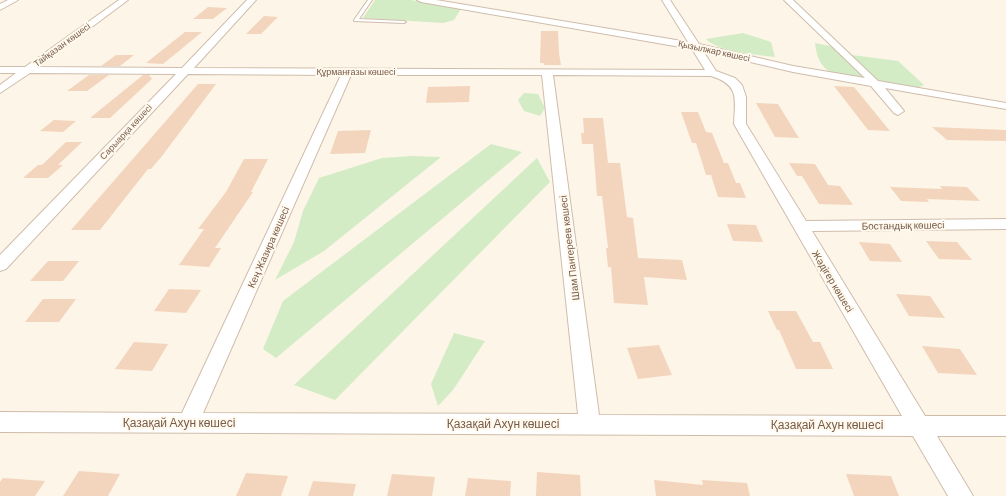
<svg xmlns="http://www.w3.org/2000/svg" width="1006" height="496" font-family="Barlow,sans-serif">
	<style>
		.green { fill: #d3ecc5 }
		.building { fill: #f3d5be }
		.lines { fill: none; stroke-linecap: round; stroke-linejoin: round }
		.lane-casing { stroke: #cfbdac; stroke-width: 2 }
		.street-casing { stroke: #cfbdac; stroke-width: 2 }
		.lane { fill: #fff; fill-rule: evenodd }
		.street { fill: #fff; fill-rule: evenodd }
		.labels { text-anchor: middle; stroke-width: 4; stroke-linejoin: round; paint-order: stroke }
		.far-street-label { font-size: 9px; fill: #785c4a; stroke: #fff9ee }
		.street-label { font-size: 10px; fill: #785c4a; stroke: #fff9ee }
		.near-street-label { font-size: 12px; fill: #785c4a; stroke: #fff9ee }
	</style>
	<rect width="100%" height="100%" fill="#fdf5e7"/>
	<g class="green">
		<path d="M375 0H411L461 9 454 20 443 23 363 18Z"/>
		<path d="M743 33 771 42 775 57C758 55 718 52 706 39Z"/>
		<path d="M815 43 840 48 852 55 898 61 924 85 917 88 833 74C820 66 817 58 815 43Z"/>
		<path d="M524 93 538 94 545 108 540 116 524 111 518 100Z"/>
		<path d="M491 144 522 152 276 358 263 349 283 301Z"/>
		<path d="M412 156 441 157 324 251 275 280 294 242 303 211 319 178 382 158Z"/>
		<path d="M537 158 550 182 335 400 294 385Z"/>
		<path d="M454 333 485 341 453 390 438 406 431 384Z"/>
	</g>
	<g class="building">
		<path d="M208 7 227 8 213 19H193Z"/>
		<path d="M264 16 278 17 261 34H246Z"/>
		<path d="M541 31H558L559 53 561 65H544V63H540Z"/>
		<path d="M185 32H202L163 64 146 63Z"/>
		<path d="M116 55H134L120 66H101Z"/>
		<path d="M89 75H109L87 91H67Z"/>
		<path d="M143 75H149L152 79 110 118H90Z"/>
		<path d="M198 84H216L162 156 151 169H148L100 230H71Z"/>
		<path d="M470 86 469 102 426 103 428 87Z"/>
		<path d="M834 86 854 87 890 131 868 130Z"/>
		<path d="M756 103 778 104 799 138 775 137Z"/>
		<path d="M681 112H698L706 132 712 133 724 163H728L736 183H740L746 198 718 197 711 175H706L696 143H692Z"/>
		<path d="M583 118H603L608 163H620L627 217 633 218 638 258 682 260 687 280 644 277 648 305 614 303 611 267H608L606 248H608L602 196H597L593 144H582L581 133H584Z"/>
		<path d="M54 120 76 121 63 132 40 131Z"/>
		<path d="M932 127 1006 130V141L947 140Z"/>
		<path d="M371 130 365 153 330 154 338 131Z"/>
		<path d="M66 142H82L58 165H63L48 178H23L38 165H42Z"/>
		<path d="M244 159H268L251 192H253L215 248H221L209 267 179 265 204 229H198L226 192Z"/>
		<path d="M789 163 815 164 828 185 840 186 853 205 819 204 802 176H797Z"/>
		<path d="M940 186 967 187 980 201 927 199 929 202 901 201 890 187 942 189Z"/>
		<path d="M727 224 756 225 763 242 733 241Z"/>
		<path d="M926 241 957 242 972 260 939 259Z"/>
		<path d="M859 242 890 244 902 262 870 261Z"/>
		<path d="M48 261H79L63 281H30Z"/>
		<path d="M169 289 201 290 186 313 154 311Z"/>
		<path d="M896 294 930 296 945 318 909 316Z"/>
		<path d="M43 299H76L59 322H25Z"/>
		<path d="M768 311H796L813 342H820L833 369H796L779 330H777Z"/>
		<path d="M134 342 168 344 152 371 115 369Z"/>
		<path d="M659 345 672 375 638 379 627 348Z"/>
		<path d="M922 346 960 349 977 375 938 373Z"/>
		<path d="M79 471 120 474 108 496H63Z"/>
		<path d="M537 472 580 475 581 496H536Z"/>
		<path d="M246 473 288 476 281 496H236Z"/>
		<path d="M392 474 435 477 432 496H387Z"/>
		<path d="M846 474 891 476 899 496H854Z"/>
		<path d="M3 478 45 481 35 496H0V482Z"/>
		<path d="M468 478 511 481 510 496H465Z"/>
		<path d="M654 480 703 485 702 480 747 483 750 496H656Z"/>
		<path d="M313 481 356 484 353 496H308Z"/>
	</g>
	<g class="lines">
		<defs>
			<path id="lane" d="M368 0H372L359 19 404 21 406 22 404 23 354 21V20Z"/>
			<g id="street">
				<path d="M8 0H18L0 10V4Z"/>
				<path d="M119 0H128L38 67 182 68 247 0H256L194 68 705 70 692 49 421 2 417 0H436L688 42 662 0H670L699 44 793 66 865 78 784 0H793L878 81 1006 103V109L885 88 904 111 898 115 894 113 871 86 793 72 703 51 716 71 735 78 742 85 746 97V124L806 221 1006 219V229L812 231 925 416H1006V436H937L973 496H948L913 436 0 432V412L182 413 341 75 188 74 6 269 0 271V255L176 74 30 73 0 93V85L16 73H0V67H25ZM351 75H542L578 414 203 413ZM553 75 711 76C740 85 735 99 734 124L902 416 599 415Z"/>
			</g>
		</defs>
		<use href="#lane" class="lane-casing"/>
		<use href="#street" class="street-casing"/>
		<use href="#lane" class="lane"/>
		<use href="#street" class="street"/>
	</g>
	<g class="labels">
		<g class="far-street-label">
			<text transform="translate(62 45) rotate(-36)" y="3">Тайқазан көшесі</text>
			<text transform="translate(714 51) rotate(12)" y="3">Қызылжар көшесі</text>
			<text x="356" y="75">Құрманғазы көшесі</text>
			<text transform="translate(126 132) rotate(-47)" y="3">Сарыарқа көшесі</text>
		</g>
		<g class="street-label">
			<text transform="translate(903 225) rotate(-1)" y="4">Бостандық көшесі</text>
			<text transform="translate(268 247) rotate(-66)" y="4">Кең Жазира көшесі</text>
			<text transform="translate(569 248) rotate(-97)" y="4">Шам Пангереев көшесі</text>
			<text transform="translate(833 281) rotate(59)" y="4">Жәдігер көшесі</text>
		</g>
		<g class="near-street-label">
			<text x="179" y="427">Қазақай Ахун көшесі</text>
			<text x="503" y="428">Қазақай Ахун көшесі</text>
			<text x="827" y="429">Қазақай Ахун көшесі</text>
		</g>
	</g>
</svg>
